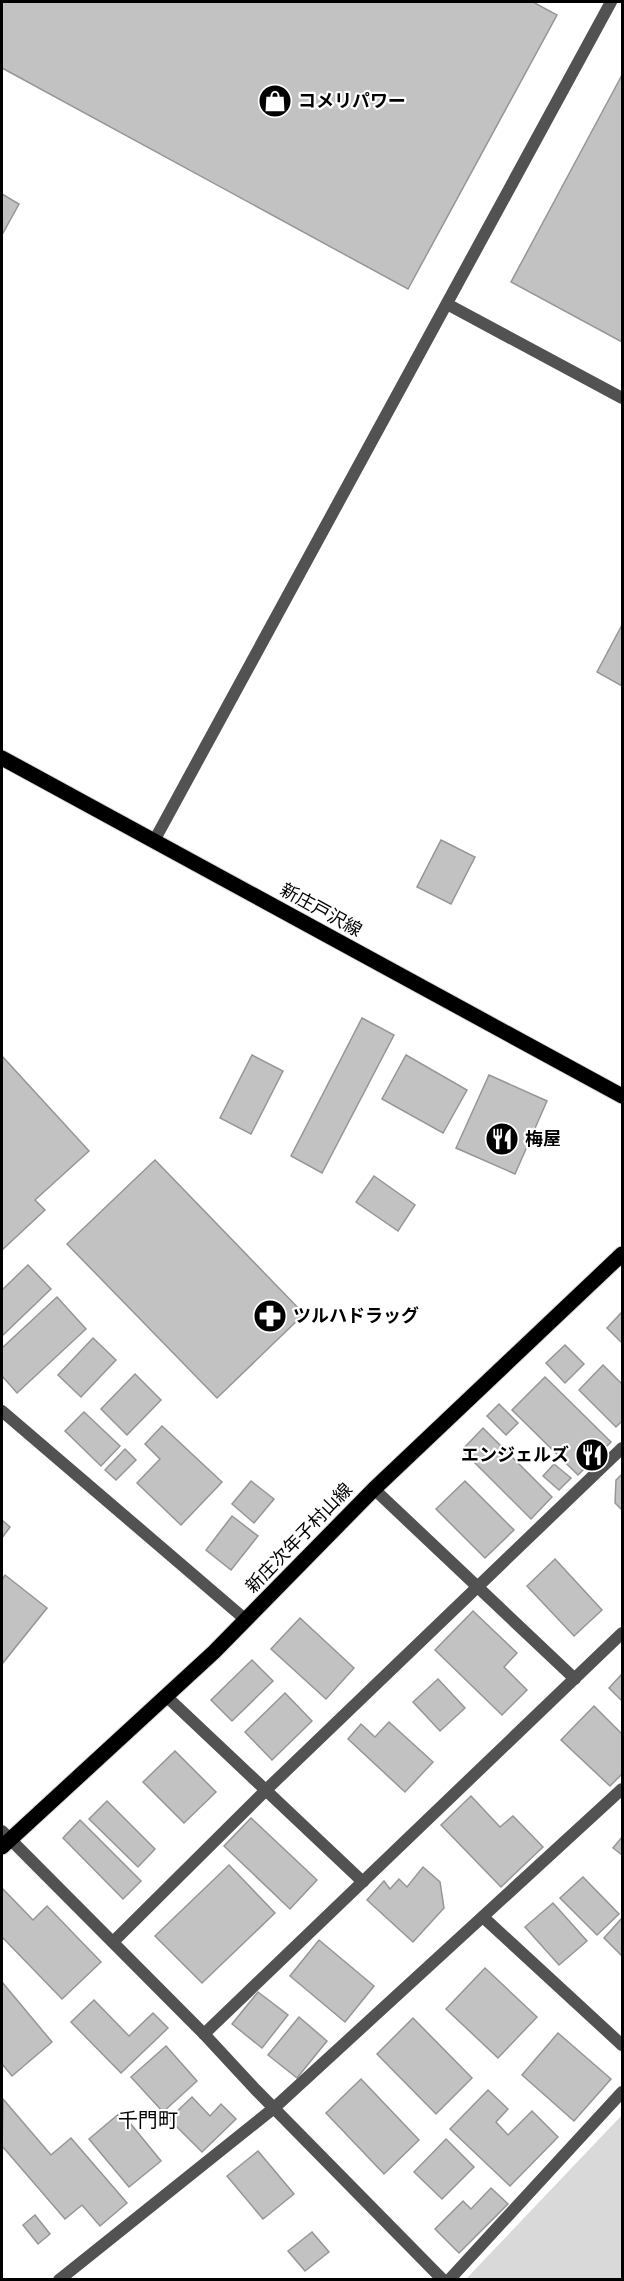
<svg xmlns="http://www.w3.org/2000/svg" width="624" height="2281" font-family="Helvetica,'Noto Sans JP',sans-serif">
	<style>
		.green { fill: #d9d9d9 }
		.building { fill: #c2c2c2; stroke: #969696; stroke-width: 1.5 }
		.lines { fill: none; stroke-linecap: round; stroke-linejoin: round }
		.primary-casing { stroke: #dbdbdb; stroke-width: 17 }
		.lane { stroke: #525252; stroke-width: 12 }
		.street { stroke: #525252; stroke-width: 12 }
		.primary { stroke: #000; stroke-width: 15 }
		.labels { text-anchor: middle; stroke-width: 4.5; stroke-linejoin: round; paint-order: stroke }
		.poi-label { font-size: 18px; font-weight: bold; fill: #000; stroke: #fff; text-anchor: start }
		.street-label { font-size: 18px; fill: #000; stroke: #fff }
		.neighbourhood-label { font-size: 20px; fill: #000; stroke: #fff }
	</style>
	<rect width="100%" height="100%" fill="#fff"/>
	<path class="green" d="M622 2115V2279H466Z"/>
	<g class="building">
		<path d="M2 2H533L557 15 408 289 2 68Z"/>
		<path d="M622 75V342L511 282Z"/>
		<path d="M2 194 19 204 2 235Z"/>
		<path d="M622 625V686L597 672Z"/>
		<path d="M441 840 475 857 451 904 417 887Z"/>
		<path d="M362 1018 394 1035 322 1173 291 1156Z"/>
		<path d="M252 1055 283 1071 251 1134 220 1118Z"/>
		<path d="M406 1055 467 1090 443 1133 382 1099Z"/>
		<path d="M2 1056 89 1151 35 1200 45 1210 2 1250Z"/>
		<path d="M489 1075 547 1101 515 1174 456 1148Z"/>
		<path d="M155 1160 304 1314 217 1398 67 1244Z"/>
		<path d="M374 1176 415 1205 398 1231 356 1202Z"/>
		<path d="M28 1265 51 1289 2 1336V1290Z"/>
		<path d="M57 1297 86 1329 17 1393 2 1376V1348Z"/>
		<path d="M622 1312V1343L607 1328Z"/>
		<path d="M93 1338 116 1360 81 1397 58 1375Z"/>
		<path d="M565 1345 584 1364 565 1383 546 1363Z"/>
		<path d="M603 1365 622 1384V1421L616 1427 579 1390Z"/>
		<path d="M135 1374 161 1400 127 1435 101 1409Z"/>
		<path d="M545 1377 611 1442 578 1475 512 1410Z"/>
		<path d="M499 1404 518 1423 506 1435 487 1416Z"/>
		<path d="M84 1412 120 1446 101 1466 65 1431Z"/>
		<path d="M162 1426 222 1482 181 1525 137 1483 160 1459 145 1444Z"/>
		<path d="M483 1428 552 1497 531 1519 462 1450Z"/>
		<path d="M125 1449 136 1460 116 1480 105 1470Z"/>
		<path d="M554 1464 571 1478 559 1490 543 1476Z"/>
		<path d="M622 1474V1510L615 1503 616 1480Z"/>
		<path d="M251 1481 274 1499 254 1523 232 1504Z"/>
		<path d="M465 1481 514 1530 485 1558 436 1509Z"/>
		<path d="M232 1516 258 1536 231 1570 206 1550Z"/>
		<path d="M2 1520 10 1527 2 1538Z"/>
		<path d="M555 1559 602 1610 574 1636 527 1586Z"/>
		<path d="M5 1575 47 1608 2 1664V1580Z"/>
		<path d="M473 1611 517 1653 504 1667 527 1690 502 1715 435 1650Z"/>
		<path d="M300 1618 354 1668 326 1699 271 1649Z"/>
		<path d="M252 1660 273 1681 232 1721 211 1700Z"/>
		<path d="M622 1674V1701L609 1688Z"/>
		<path d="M438 1679 465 1708 440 1731 413 1702Z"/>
		<path d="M285 1693 312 1721 272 1760 245 1732Z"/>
		<path d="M594 1706 622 1734V1774L610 1786 561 1740Z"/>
		<path d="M389 1722 433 1762 405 1792 348 1739 361 1724 375 1737Z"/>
		<path d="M175 1751 216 1792 184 1823 143 1782Z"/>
		<path d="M471 1796 500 1827 513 1816 543 1847 501 1887 441 1825Z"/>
		<path d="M107 1801 155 1849 138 1867 89 1819Z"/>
		<path d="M251 1818 317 1880 290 1909 224 1846Z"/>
		<path d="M80 1820 141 1881 123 1899 63 1838Z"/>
		<path d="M622 1837V1855L613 1848Z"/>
		<path d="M229 1865 275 1913 202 1983 155 1936Z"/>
		<path d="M423 1867 440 1882 444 1908 413 1942 367 1900 384 1881 390 1889 399 1879 407 1887Z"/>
		<path d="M583 1877 619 1914 597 1935 560 1898Z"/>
		<path d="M2 1888 33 1920 47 1906 101 1962 62 1999 2 1937Z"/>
		<path d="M553 1903 587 1941 559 1965 525 1927Z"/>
		<path d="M622 1918V1956L604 1938Z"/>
		<path d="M319 1940 374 1986 345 2022 290 1976Z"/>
		<path d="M485 1968 537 2017 498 2058 446 2009Z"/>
		<path d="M2 1982 52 2042 12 2076 2 2064Z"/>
		<path d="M258 1992 288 2015 262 2048 232 2024Z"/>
		<path d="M94 2000 129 2036 153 2013 168 2028 121 2073 71 2022Z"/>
		<path d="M299 2017 327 2041 297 2078 268 2055Z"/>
		<path d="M413 2018 472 2078 436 2114 377 2054Z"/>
		<path d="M558 2033 611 2079 574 2121 522 2075Z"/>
		<path d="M166 2046 197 2081 163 2112 131 2077Z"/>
		<path d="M361 2079 419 2140 384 2174 326 2113Z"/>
		<path d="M488 2090 508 2109 496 2122 508 2135 532 2111 558 2137 510 2186 450 2129Z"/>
		<path d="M192 2097 210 2116 221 2104 236 2119 202 2152 169 2119Z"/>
		<path d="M3 2099 51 2155 71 2138 127 2203 100 2226 82 2205 65 2219 2 2146Z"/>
		<path d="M121 2112 161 2161 129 2187 89 2139Z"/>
		<path d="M446 2139 474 2167 442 2199 414 2172Z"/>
		<path d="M258 2151 294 2194 263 2219 227 2176Z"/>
		<path d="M491 2188 508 2204 459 2253 435 2229 463 2201 471 2209Z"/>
		<path d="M35 2215 50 2234 38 2244 23 2225Z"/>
		<path d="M312 2232 329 2252 305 2271 288 2251Z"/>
	</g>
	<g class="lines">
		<defs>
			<g id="primary">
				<path d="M2 758 622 1096"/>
				<path d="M2 1847 214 1652 374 1489 622 1254"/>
			</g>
		</defs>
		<use href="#primary" class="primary-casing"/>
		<path class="lane" d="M447 304 622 398"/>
		<g class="street">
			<path d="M154 841 611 2"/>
			<path d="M2 1411 246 1620"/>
			<path d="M374 1489 575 1679"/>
			<path d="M166 1696 363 1882"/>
			<path d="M2 1831 204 2034 255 2089 443 2280"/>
			<path d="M483 1917 622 2045"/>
			<path d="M113 1942 266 1790 622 1448"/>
			<path d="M204 2034 622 1633"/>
			<path d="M59 2280 274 2108 622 1789"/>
			<path d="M449 2280 622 2092"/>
		</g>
		<use href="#primary" class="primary"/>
	</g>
	<defs>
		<symbol id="shop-disc" viewBox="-11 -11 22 22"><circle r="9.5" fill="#000" stroke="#fff"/><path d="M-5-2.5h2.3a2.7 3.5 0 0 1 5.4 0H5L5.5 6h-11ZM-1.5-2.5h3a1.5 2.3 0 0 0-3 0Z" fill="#fff"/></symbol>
		<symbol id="restaurant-disc" viewBox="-11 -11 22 22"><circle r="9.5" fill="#000" stroke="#fff"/><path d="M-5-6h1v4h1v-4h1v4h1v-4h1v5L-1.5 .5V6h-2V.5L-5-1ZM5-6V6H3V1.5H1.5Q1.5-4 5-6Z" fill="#fff"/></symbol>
		<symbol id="pharmacy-disc" viewBox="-11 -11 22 22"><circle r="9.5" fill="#000" stroke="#fff"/><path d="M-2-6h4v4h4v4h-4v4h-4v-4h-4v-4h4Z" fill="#fff"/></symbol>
	</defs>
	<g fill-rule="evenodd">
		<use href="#shop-disc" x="256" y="82" width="38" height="38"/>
		<use href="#restaurant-disc" x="483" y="1120" width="38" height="38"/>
		<use href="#pharmacy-disc" x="251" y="1297" width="38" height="38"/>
		<use href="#restaurant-disc" x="573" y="1436" width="38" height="38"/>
	</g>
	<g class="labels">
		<g class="poi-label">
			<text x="298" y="107">コメリパワー</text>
			<text x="525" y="1145">梅屋</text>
			<text x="293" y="1322">ツルハドラッグ</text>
			<text x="569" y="1461" text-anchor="end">エンジェルズ</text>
		</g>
		<g class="street-label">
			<text transform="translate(321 910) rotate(29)" y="6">新庄戸沢線</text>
			<text transform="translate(299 1538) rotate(-46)" y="6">新庄次年子村山線</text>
		</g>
		<g class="neighbourhood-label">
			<text x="148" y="2127">千門町</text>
		</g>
	</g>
	<rect width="624" height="2281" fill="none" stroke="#000000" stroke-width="6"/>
</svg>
